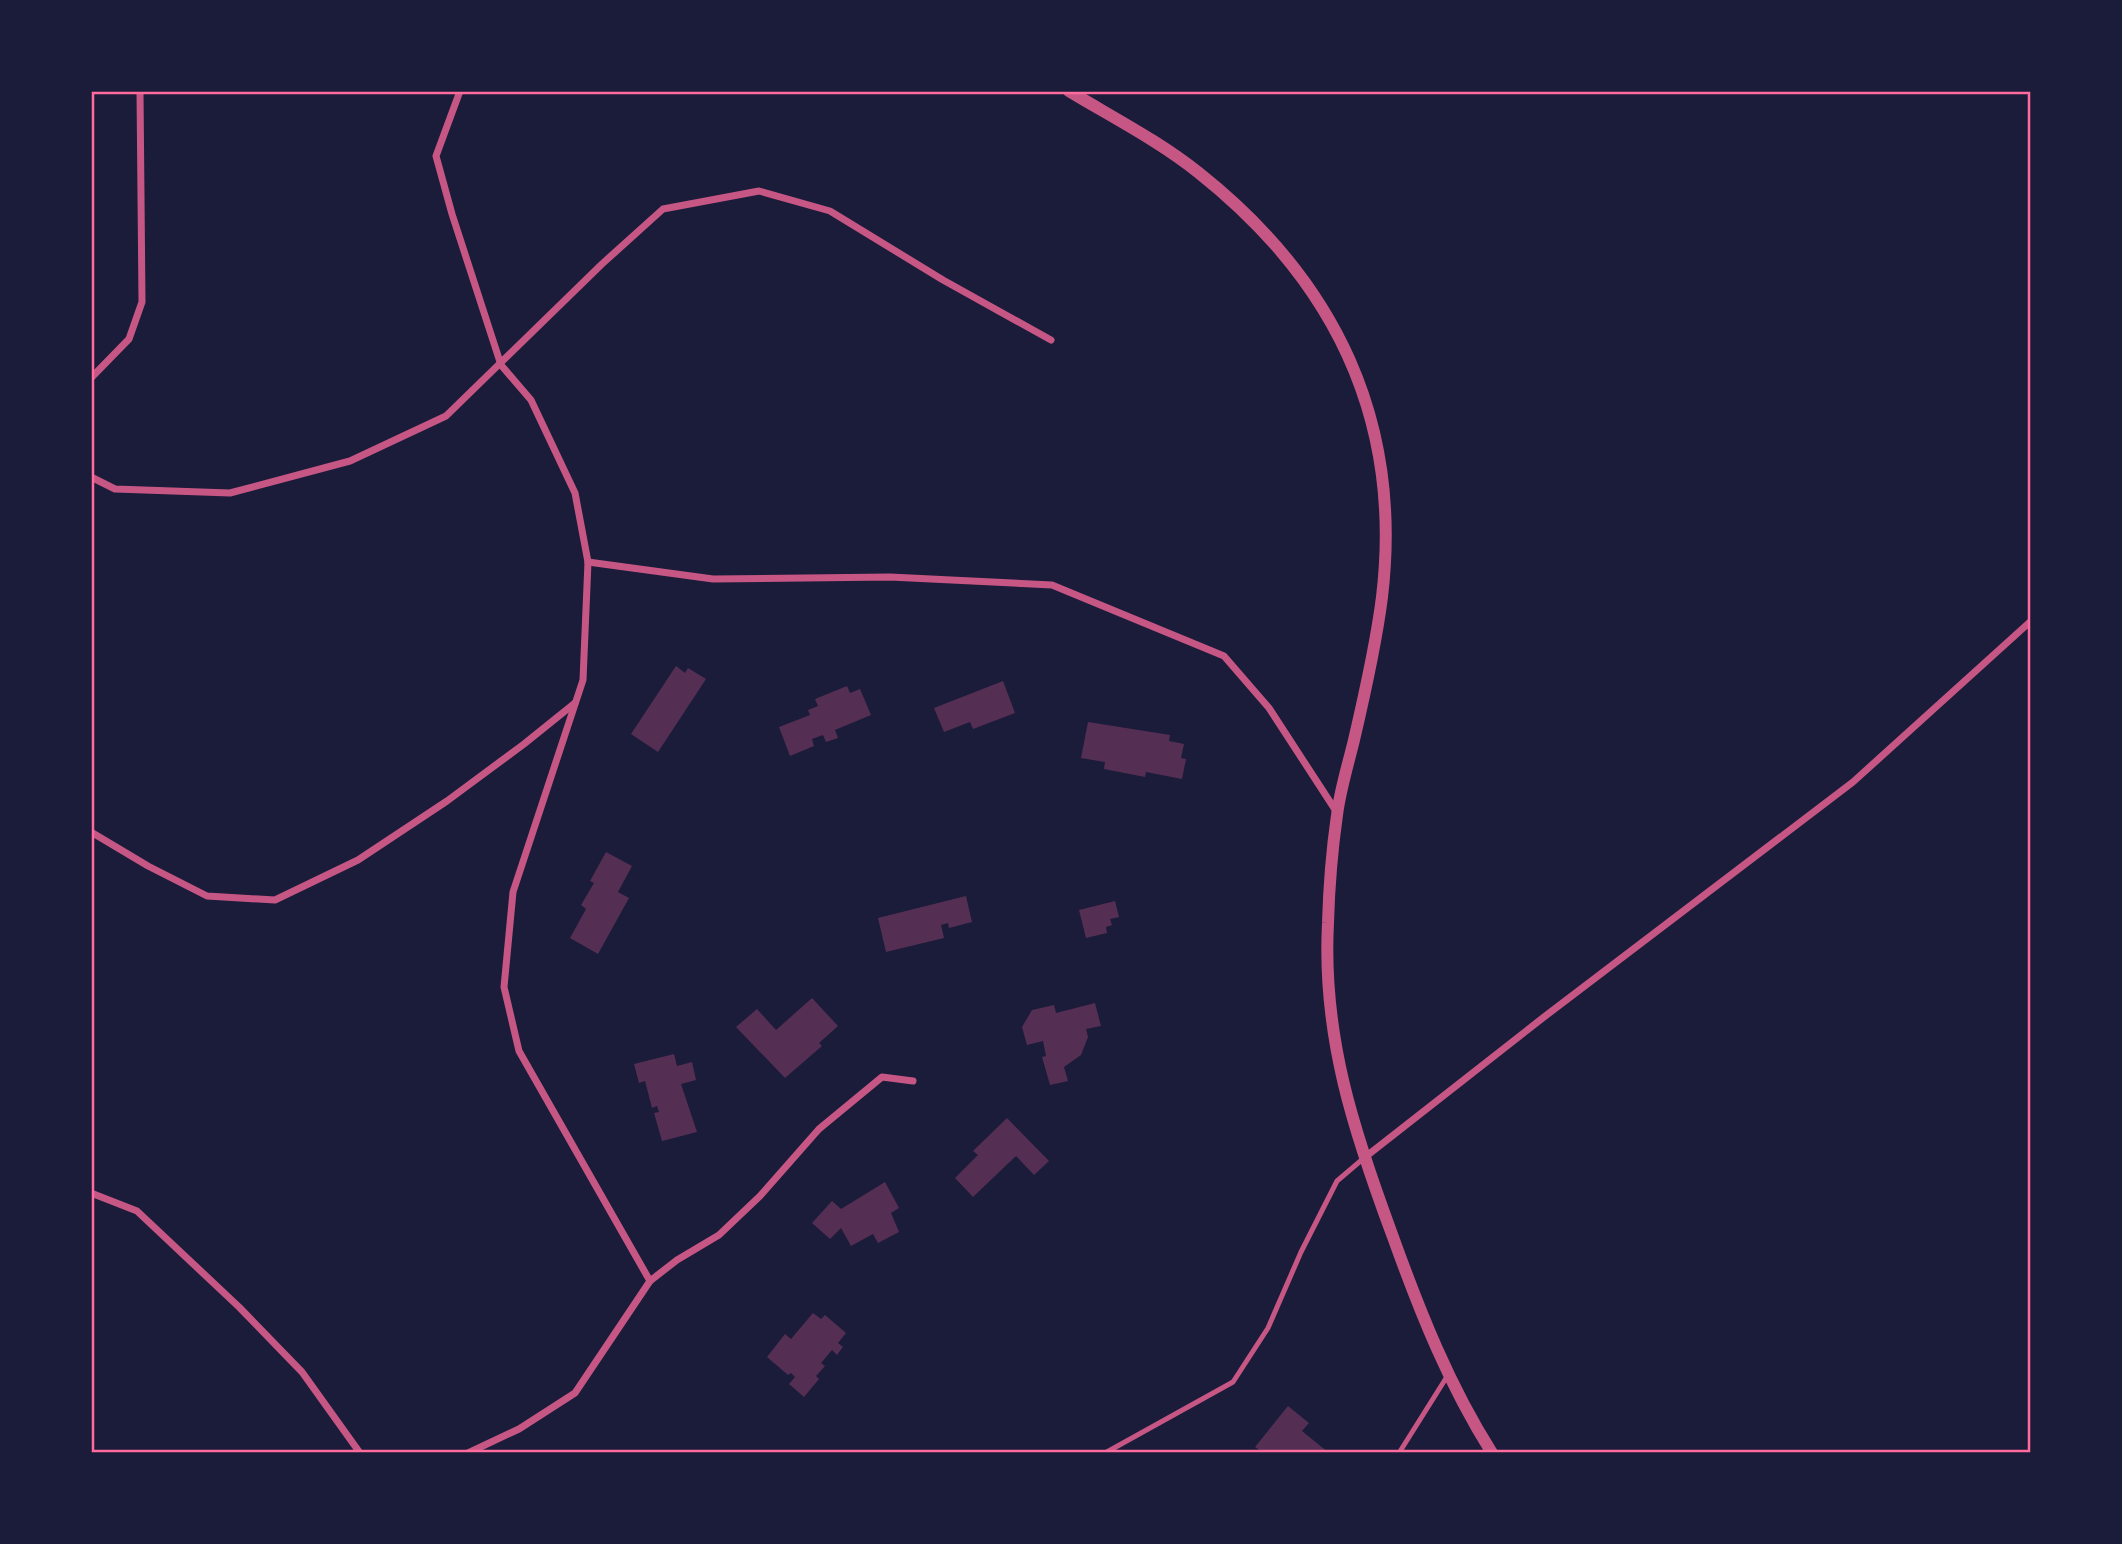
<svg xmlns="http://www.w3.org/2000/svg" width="2122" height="1544" font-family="'PT Sans',sans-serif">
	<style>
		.building { fill: #542f53 }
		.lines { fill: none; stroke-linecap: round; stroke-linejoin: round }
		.service { stroke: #c65784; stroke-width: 5 }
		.minor { stroke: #c65784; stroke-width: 7 }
		.tertiary { stroke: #c65784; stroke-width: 12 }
		.neatline { fill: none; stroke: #ff6b9d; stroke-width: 2.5 }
	</style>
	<rect width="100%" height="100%" fill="#1b1b3a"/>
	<g class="building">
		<path d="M676 666 685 673 688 668 706 679 658 752 631 734Z"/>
		<path d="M1003 681 1015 713 973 729 970 722 944 732 934 708Z"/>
		<path d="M847 686 850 693 860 689 871 715 835 730 838 738 826 742 823 735 812 739 814 746 790 756 779 727 810 715 808 710 818 706 815 699Z"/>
		<path d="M1088 722 1170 735 1169 741 1184 744 1181 758 1186 759 1182 779 1146 772 1145 777 1104 769 1105 762 1081 758Z"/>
		<path d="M606 852 632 866 618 892 629 898 598 954 570 938 586 909 581 905 594 883 590 881Z"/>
		<path d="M966 896 972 922 949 928 948 923 941 925 944 938 886 952 878 918Z"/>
		<path d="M1115 901 1119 917 1110 919 1112 925 1106 927 1107 933 1086 938 1079 910Z"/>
		<path d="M812 998 838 1026 819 1043 822 1046 785 1078 736 1027 757 1009 776 1030Z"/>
		<path d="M1095 1003 1101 1026 1086 1029 1088 1037 1081 1055 1064 1067 1068 1081 1050 1085 1042 1057 1046 1056 1043 1041 1027 1045 1022 1027 1032 1010 1054 1005 1056 1013Z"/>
		<path d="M674 1054 677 1066 692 1062 696 1080 681 1084 697 1132 662 1141 654 1113 659 1112 657 1106 652 1108 645 1081 639 1083 634 1064Z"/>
		<path d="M1007 1118 1049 1161 1034 1175 1016 1156 973 1197 955 1178 978 1155 973 1151Z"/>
		<path d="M885 1182 899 1208 891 1213 899 1232 878 1243 873 1234 851 1246 841 1228 830 1239 812 1223 832 1201 841 1209Z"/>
		<path d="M813 1313 821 1319 825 1315 846 1333 838 1343 843 1347 837 1355 832 1350 821 1363 825 1366 816 1376 819 1379 804 1397 789 1384 795 1377 791 1373 788 1375 767 1357 785 1334 791 1339Z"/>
		<path d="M1288 1406 1309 1423 1302 1431 1329 1453H1263L1255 1447Z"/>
	</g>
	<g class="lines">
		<g class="service">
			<path d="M1105 1453 1233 1382 1268 1328 1301 1252 1337 1181 1364 1158"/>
			<path d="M1399 1453 1448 1375"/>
		</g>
		<g class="minor">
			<path d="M460 91 436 156 452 214 501 365 531 400 575 493 588 562 583 680 513 892 504 987 519 1051 650 1281"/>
			<path d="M91 378 129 339 142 302 140 91"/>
			<path d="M91 477 115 489 230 493 350 461 446 416 602 264 663 209 759 191 830 211 943 280 1051 340"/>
			<path d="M588 562 713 579 890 577 1052 585 1224 656 1269 708 1336 811"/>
			<path d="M91 832 148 866 207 896 275 900 358 860 447 801 524 744 575 703"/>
			<path d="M1364 1158 1544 1017 1853 782 2031 621"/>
			<path d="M91 1193 137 1211 239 1307 302 1372 360 1453"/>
			<path d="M468 1453 519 1429 575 1393 650 1281 677 1260 719 1235 760 1196 819 1129 882 1077 913 1081"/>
		</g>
		<path class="tertiary" d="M1069 91C1112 117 1159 141 1199 173 1335 281 1403 421 1382 597 1376 645 1365 693 1354 740 1348 765 1340 790 1337 815 1332 850 1329 887 1328 923 1322 1036 1354 1132 1393 1237 1420 1312 1449 1385 1492 1453"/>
	</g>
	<rect width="2122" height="1544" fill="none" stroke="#1b1b3a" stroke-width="186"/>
	<rect x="93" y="93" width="1936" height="1358" class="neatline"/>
</svg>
